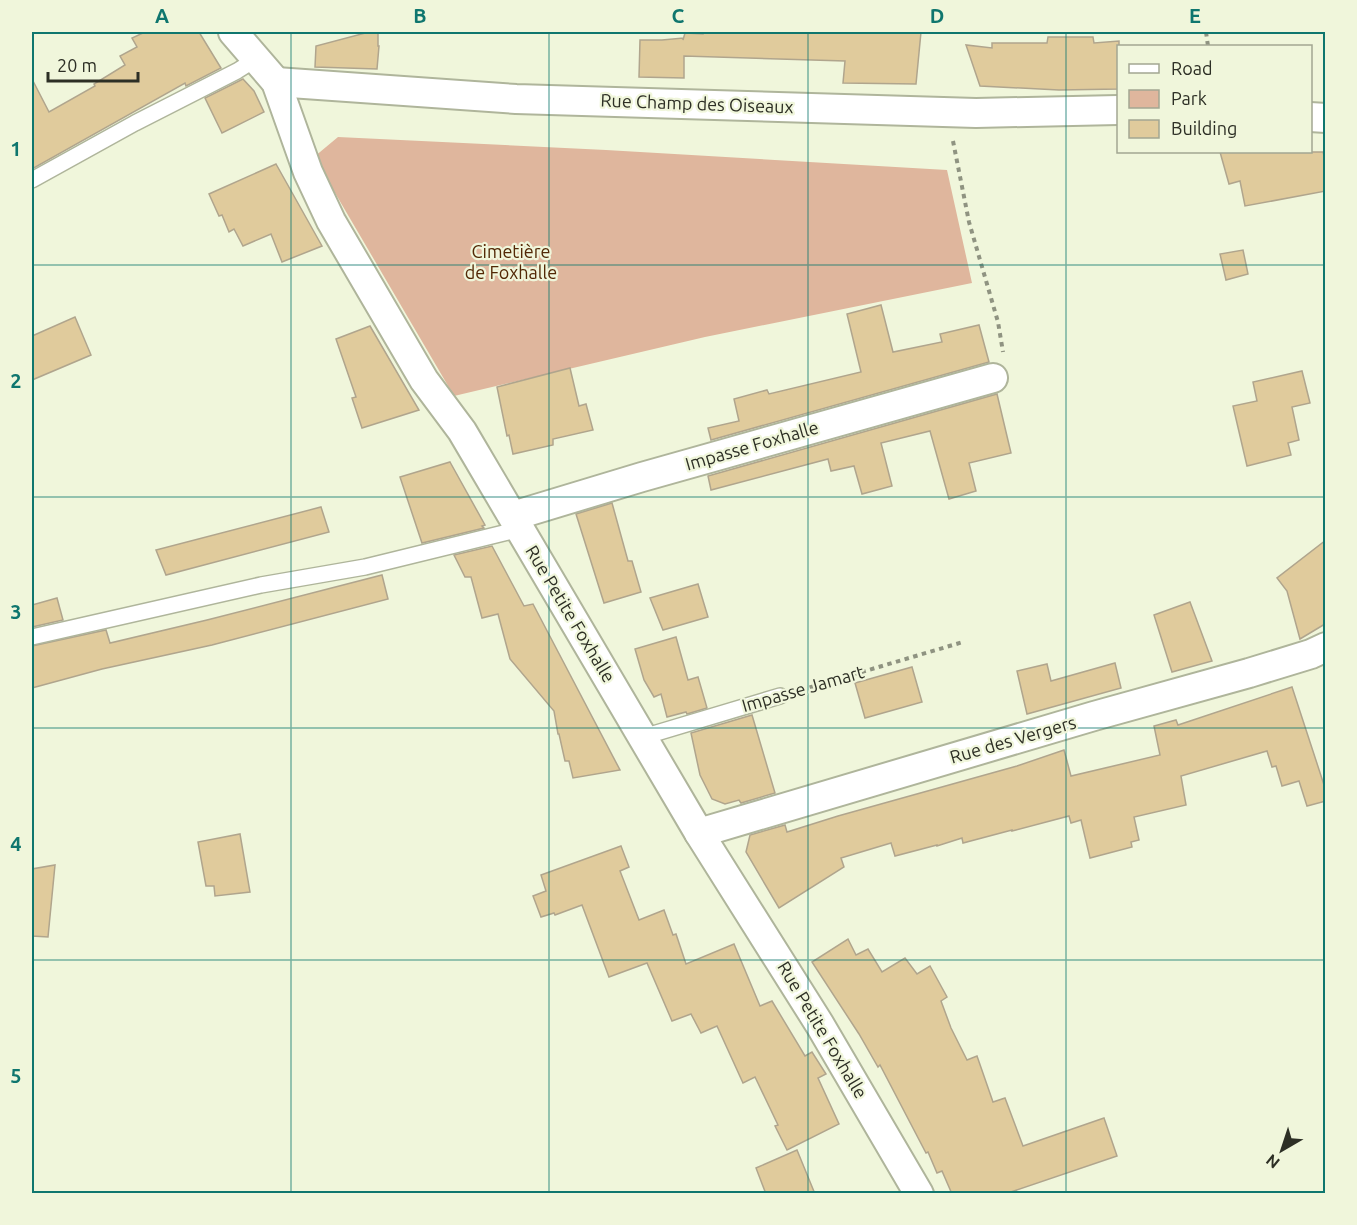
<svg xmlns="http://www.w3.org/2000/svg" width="1357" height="1225" font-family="Ubuntu,sans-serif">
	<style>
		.green { fill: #dfb69d }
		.building { fill: #e0cb9c; stroke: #b0a58d; stroke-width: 1.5 }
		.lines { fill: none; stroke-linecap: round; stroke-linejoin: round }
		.lane-casing { stroke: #afb59b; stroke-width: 18 }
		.street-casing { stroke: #afb59b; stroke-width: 32 }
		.path { stroke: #8f9381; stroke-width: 4; stroke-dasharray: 4.5 4.5; stroke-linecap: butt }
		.lane { stroke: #fff; stroke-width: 15 }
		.street { stroke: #fff; stroke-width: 28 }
		.grid { fill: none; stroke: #0f766e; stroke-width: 1.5; stroke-opacity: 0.55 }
		.labels { text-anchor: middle; stroke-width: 4.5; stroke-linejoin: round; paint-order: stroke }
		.street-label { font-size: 18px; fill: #2d2f25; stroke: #f0f6db }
		.park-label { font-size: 18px; fill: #522805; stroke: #f0f6db }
		.neatline { fill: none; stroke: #0f766e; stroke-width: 2 }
		.grid-label { font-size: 20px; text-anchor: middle; font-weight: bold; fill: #0f766e }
	</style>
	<rect width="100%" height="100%" fill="#f0f6db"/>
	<path class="green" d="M338 137 606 150 947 170 972 283 705 337 454 396 314 157Z"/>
	<g class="building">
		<path d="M145 32H199L221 68 186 86 185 83 32 169V79L49 112 95 86 94 84 125 65 120 56 137 47 132 38Z"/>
		<path d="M369 32H378V46H379L377 69 315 67 316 46Z"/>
		<path d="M703 32H921L916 84 843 83 845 61 684 56V78L639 77 640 40H662L683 38V40L685 33 703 34Z"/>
		<path d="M1048 37H1093L1094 43 1119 41V89L1059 90 980 86 966 45 992 48V43H1047Z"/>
		<path d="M243 79 254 91 264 112 222 133 205 98Z"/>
		<path d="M1220 152H1323L1326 162V191L1245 206 1240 181 1229 184Z"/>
		<path d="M276 164 322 246 282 262 271 234 243 246 234 229 229 232 222 215 219 216 209 194Z"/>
		<path d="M1243 250 1248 274 1226 280 1220 254Z"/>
		<path d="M881 305 893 352 942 342 940 334 979 325 989 362 711 440 708 428 739 421 734 399 767 390 769 394 861 372 847 314Z"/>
		<path d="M75 317 91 355 32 380V336Z"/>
		<path d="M370 326 419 410 362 428 352 398 356 397 336 339Z"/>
		<path d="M570 368 579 406 586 404 593 430 553 439V445L513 454 509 435 507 436 497 387Z"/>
		<path d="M1302 371 1310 403 1292 407 1299 440 1288 443 1291 455 1247 466 1233 406 1257 401 1253 382Z"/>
		<path d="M997 394 1011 453 969 463 976 491 949 499 930 431 881 443 892 486 862 494 854 466 831 471 828 459 711 490 708 476Z"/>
		<path d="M450 462 485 525 482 526 484 528 422 543 400 477Z"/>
		<path d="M612 503 628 561H632L641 592 604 603 576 514Z"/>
		<path d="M321 507 329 532 166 575 156 550Z"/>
		<path d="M1326 540 1325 624 1300 639 1287 591 1277 578Z"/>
		<path d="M492 546 524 606 533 604 620 770 573 778 569 761H565L559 734H558L554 711 510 659 498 614 482 618 471 577H465L454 555Z"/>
		<path d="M382 575 388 599 212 645 102 669 32 688V646L106 630 110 643 207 620Z"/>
		<path d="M698 584 708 617 663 630 650 598Z"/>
		<path d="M57 598 63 620 32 627V605Z"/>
		<path d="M1190 602 1212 661 1172 672 1154 615Z"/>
		<path d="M676 637 688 680 698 677 707 708 687 714 686 712 667 717 661 694 654 697 644 680 635 649Z"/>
		<path d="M1115 663 1121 688 1027 714 1017 671 1047 664 1051 681Z"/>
		<path d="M912 667 922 702 865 718 855 683Z"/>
		<path d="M1292 687 1326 791V801L1307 806 1299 781 1282 786 1276 766 1272 767 1267 751 1181 776 1186 805 1134 817 1139 840 1131 842 1132 847 1090 858 1081 820 1071 823 1069 816 1012 831V830L963 843 962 838 937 846V845L895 856 891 843 841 858 844 867 779 908 746 852 750 835 785 825 787 832 838 816 1017 766 1064 750 1071 776 1160 755 1154 726 1176 720 1178 725Z"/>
		<path d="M752 715 775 793 741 803 739 800 725 804 712 799 700 775 691 733Z"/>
		<path d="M240 834 250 892 215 896 214 886H206L198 842Z"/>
		<path d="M621 846 629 867 620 871 639 920 664 910 673 935 676 934 686 964 734 944 760 1006 772 1001 805 1056 812 1052 826 1074 818 1078 839 1124 787 1150 775 1126 778 1125 755 1077 743 1083 717 1026 701 1033 691 1014 672 1021 647 963 609 977 582 905 555 915 554 913 541 917 533 896 546 891 541 875Z"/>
		<path d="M55 865 48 937 32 936V869Z"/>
		<path d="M848 939 856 955 868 949 882 972 905 958 917 974 930 966 947 997 941 1001 951 1028 967 1060 977 1056 993 1102 1005 1098 1023 1146 1104 1118 1117 1156 1005 1194H952L942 1171 937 1173 928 1152 926 1153 880 1065 878 1067 859 1034 812 962Z"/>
		<path d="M797 1150 815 1194H766L756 1168Z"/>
	</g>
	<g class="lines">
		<defs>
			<g id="lane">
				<path d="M32 180 135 123 237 71 256 59"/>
				<path d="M32 637 261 585 365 567 520 529"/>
				<path d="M643 737 780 696"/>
			</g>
			<g id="street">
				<path d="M233 32 276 82 308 172 331 221 424 380 462 431 699 833 820 1025 919 1194"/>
				<path d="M276 82 516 99 976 113 1118 110"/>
				<path d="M1310 117 1326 118"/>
				<path d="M513 516 642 477 993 378"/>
				<path d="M699 833 1094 716 1249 673 1311 654 1326 647"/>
			</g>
		</defs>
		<use href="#lane" class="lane-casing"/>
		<use href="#street" class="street-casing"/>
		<g class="path">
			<path d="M1206 32 1208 46"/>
			<path d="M953 141 969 222 998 322 1003 352"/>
			<path d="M801 690 963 642"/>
		</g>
		<use href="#lane" class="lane"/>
		<use href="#street" class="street"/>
	</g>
	<path class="grid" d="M291 32V1194M549 32V1194M808 32V1194M1066 32V1194M32 265H1326M32 497H1326M32 728H1326M32 960H1326"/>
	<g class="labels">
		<g class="street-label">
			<text transform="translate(697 104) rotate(2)" y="6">Rue Champ des Oiseaux</text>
			<text transform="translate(752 446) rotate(-16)" y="6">Impasse Foxhalle</text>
			<text transform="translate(570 614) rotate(59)" y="6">Rue Petite Foxhalle</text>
			<text transform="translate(803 689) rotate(-16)" y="6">Impasse Jamart</text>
			<text transform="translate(1013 740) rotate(-16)" y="6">Rue des Vergers</text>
			<text transform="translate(822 1030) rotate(59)" y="6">Rue Petite Foxhalle</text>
		</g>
		<g class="park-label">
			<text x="511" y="258">Cimetière<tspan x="511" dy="21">de Foxhalle</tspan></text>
		</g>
	</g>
	<rect width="1357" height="1225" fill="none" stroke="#f0f6db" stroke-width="66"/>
	<rect x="1117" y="45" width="195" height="108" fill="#f0f6db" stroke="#a2a692" stroke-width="1.5"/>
	<rect x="1129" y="64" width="30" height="9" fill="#ffffff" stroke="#a2a692" stroke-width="1.5"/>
	<text x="1171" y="75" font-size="18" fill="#2d2f25">Road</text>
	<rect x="1129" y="90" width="30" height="18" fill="#dfb69d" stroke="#a2a692" stroke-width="1.5"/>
	<text x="1171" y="105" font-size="18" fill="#2d2f25">Park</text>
	<rect x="1129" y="120" width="30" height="18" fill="#e0cb9c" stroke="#a2a692" stroke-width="1.5"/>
	<text x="1171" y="135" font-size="18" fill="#2d2f25">Building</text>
	<g transform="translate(1282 1150) rotate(219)" stroke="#f0f6db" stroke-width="4.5" paint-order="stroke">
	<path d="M0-4.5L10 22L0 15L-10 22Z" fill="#2d2f25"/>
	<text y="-9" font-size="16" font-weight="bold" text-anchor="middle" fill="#2d2f25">N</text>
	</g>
	<path d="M48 72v9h90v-9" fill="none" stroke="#2d2f25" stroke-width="3"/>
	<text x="57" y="72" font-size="18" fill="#2d2f25" stroke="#f0f6db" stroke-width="4.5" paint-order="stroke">20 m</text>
	<rect x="33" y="33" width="1291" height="1159" class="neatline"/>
	<g class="grid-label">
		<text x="162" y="23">A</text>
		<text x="420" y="23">B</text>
		<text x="678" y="23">C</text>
		<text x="937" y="23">D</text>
		<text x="1195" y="23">E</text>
		<text x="16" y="156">1</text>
		<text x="16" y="388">2</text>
		<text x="16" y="619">3</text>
		<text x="16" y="851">4</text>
		<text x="16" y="1083">5</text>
	</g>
</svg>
